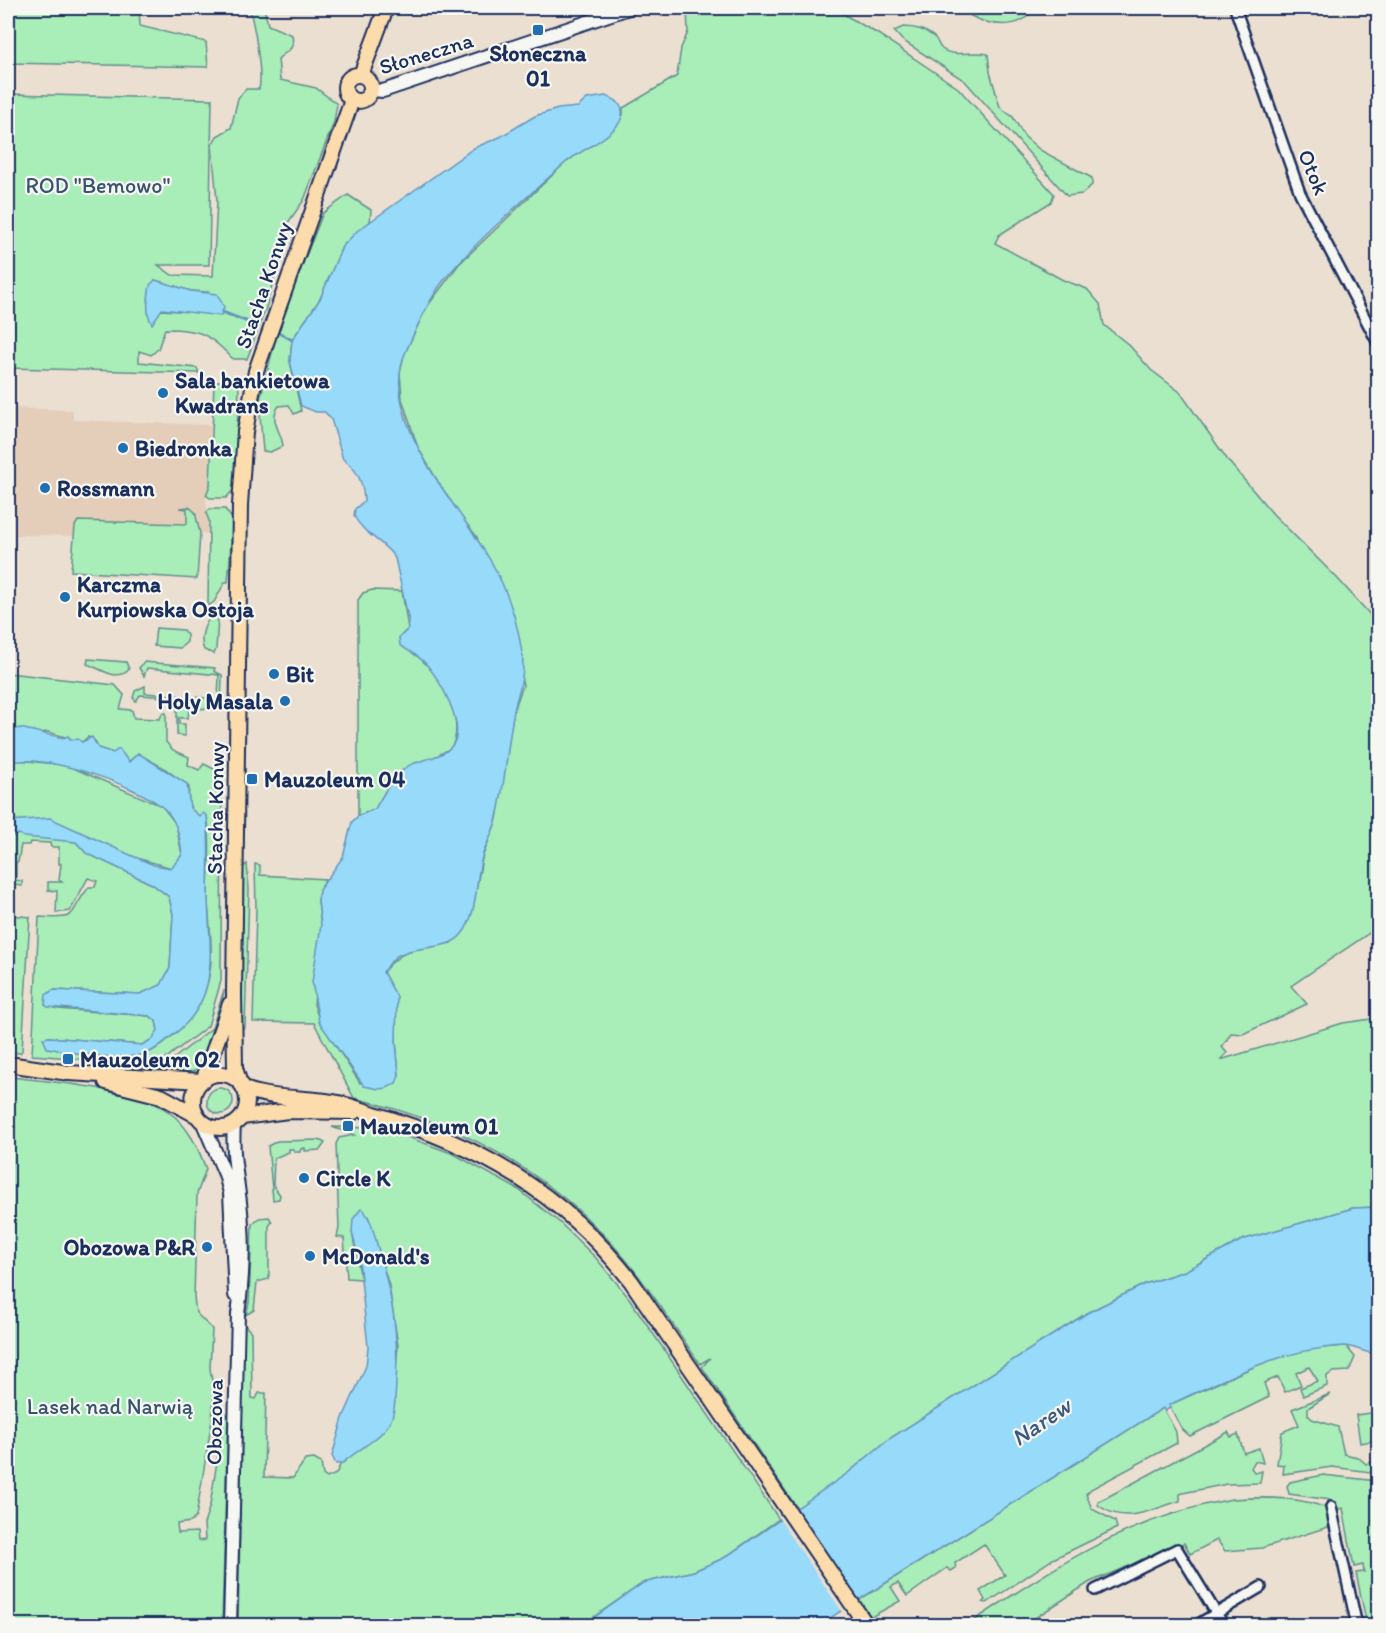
<svg xmlns="http://www.w3.org/2000/svg" width="1386" height="1633" font-family="Itim,sans-serif">
	<style>
		.built { fill: #e4ceba }
		.green { fill: #a9edb8; stroke: #628e8b; stroke-width: 1.5; fill-rule: evenodd }
		.water { fill: #98dafa; stroke: #6696bc; stroke-width: 1.5 }
		.pier { fill: #ebdfd1 }
		.lines { fill: none; stroke-linecap: round; stroke-linejoin: round }
		.stream { stroke: #6696bc; stroke-width: 3 }
		.street-casing { stroke: #1b2f5e; stroke-width: 14 }
		.secondary-casing { stroke: #1b2f5e; stroke-width: 16 }
		.primary-casing { stroke: #1b2f5e; stroke-width: 18 }
		.street { stroke: #f6f6f2; stroke-width: 9 }
		.secondary { stroke: #f6f6f2; stroke-width: 12 }
		.primary { stroke: #fcdcac; stroke-width: 14 }
		.poi-dot { fill: #1f6fb2; stroke: #f6f6f2; stroke-width: 2 }
		.labels { text-anchor: middle; stroke-width: 4.5; stroke-linejoin: round; paint-order: stroke }
		.street-label { font-size: 22px; fill: #1b2f5e; stroke: #f6f6f2 }
		.poi-label { font-size: 22px; font-weight: bold; fill: #1b2f5e; stroke: #f6f6f2; text-anchor: start }
		.park-label { font-size: 22px; fill: #375570; stroke: #f6f6f2 }
		.water-label { font-size: 24px; font-style: italic; fill: #3a5a85; stroke: #f6f6f2 }
	</style>
	<rect width="100%" height="100%" fill="#ebdfd1"/>
	<filter id="ink" filterUnits="userSpaceOnUse"><feTurbulence type="fractalNoise" baseFrequency=".0167" numOctaves="2"/><feDisplacementMap in="SourceGraphic" scale="12" xChannelSelector="R" yChannelSelector="G"/><feConvolveMatrix kernelMatrix="1 2 1 2 8 2 1 2 1" color-interpolation-filters="sRGB"/></filter>
	<g filter="url(#ink)">
		<path class="built" d="M10 408 73 410V420L211 425 210 485 206 495 209 534 75 526 74 536 15 535V510L8 503Z"/>
		<g class="green">
			<path d="M8 8H139L140 26 206 42 208 67 8 63Z"/>
			<path d="M249 8H264L268 25 292 35C295 51 288 49 278 59L280 80 316 88 337 104 334 122 304 200 287 224 267 305 247 359H233C209 334 201 329 165 329L158 349 151 355 139 351V362L197 368 199 373 8 368V94L212 99 209 265H158L172 275 213 276 217 201 212 145 217 136 231 128 238 98 246 89H259C263 74 254 23 249 8ZM155 280 191 291 208 292 181 311 159 310Z"/>
			<path d="M687 8H833L878 34 958 88 1054 194 1051 202 999 235 995 243 1063 280 1087 289 1100 304 1104 325 1129 345 1151 370 1180 392 1229 462 1273 514 1337 578 1374 619 1378 629V927L1291 986 1307 1004 1243 1034 1231 1033 1222 1047 1227 1053 1220 1060 1343 1023 1378 1018V1207L1353 1208 1242 1240 1185 1271 1145 1284 1087 1313 889 1439 848 1473 797 1508 702 1367 710 1358 700 1364C676 1329 653 1293 626 1260 556 1175 461 1123 354 1098L314 1023 253 1022 256 909 255 864 260 865V875L325 879 318 900 321 925 314 1005 320 1022 360 1083 399 1076 396 1042V997L383 972C403 947 421 948 451 943L473 908 482 858 497 819 513 713 523 685 477 537 450 502 418 448 402 399 400 372 404 355 426 308 459 264 566 162 602 138 623 115V108L677 76 681 48 688 32Z"/>
			<path d="M974 8H1033C1023 31 989 26 971 16Z"/>
			<path d="M903 27C914 27 925 29 934 37 938 40 938 46 942 49 954 58 974 50 988 54L990 72 1000 107 1013 117 1024 136 1040 150 1092 178V185L1082 194 1067 196 965 81 902 40 894 31Z"/>
			<path d="M348 195 371 210 370 222 342 247 320 299 292 340 290 361 301 411 294 414 289 405 279 406C268 420 282 432 283 446L270 452 263 451 259 403 280 322 323 213Z"/>
			<path d="M232 376 237 380 239 390 234 489 226 498H210L206 495 210 485 214 383Z"/>
			<path d="M189 507 195 512 200 533 197 579 71 571 75 526 78 521 187 524V509L180 508Z"/>
			<path d="M210 509H225L233 520 228 582H225L214 602 208 606 209 521 206 513Z"/>
			<path d="M372 590 402 591 408 629 399 638C405 650 413 652 422 660 443 679 466 722 451 748L390 783 375 809 358 816V600L363 593Z"/>
			<path d="M214 614 218 619 216 649 214 654 204 650C199 638 204 622 214 614Z"/>
			<path d="M156 628 183 630 187 635V642L180 648 154 646Z"/>
			<path d="M88 659 126 662 129 669C117 683 100 668 87 664Z"/>
			<path d="M144 662 215 668 214 671 222 675 221 708 189 709 188 718H179V724H185V736L177 735V698L140 695 136 701 133 698 135 691 145 686V693L218 699 219 675 147 668 144 676 139 668Z"/>
			<path d="M8 673 115 685 124 695 120 709 132 710 134 718 160 719 162 713H166V742L173 750 189 757 188 765 199 770 204 764 222 773 221 981 208 1026 161 1062 148 1066 133 1068 72 1058 32 1055 39 917C82 920 66 915 89 887H95L97 881 88 878 70 911 56 913 57 891 48 890V882H62L59 880 61 864H59V847H51L50 843 30 842 29 845H21L18 862H16V878L13 880 22 881V886L13 885 11 915 30 917 22 1051 20 1053 8 1052V1042L10 1040 8 1036V1003H12L11 989 8 988V837L19 834 76 842 86 853 152 884 169 897 173 914 170 968 161 985 140 994 53 990 45 1005 58 1009 150 1016 156 1021 158 1030 153 1039 142 1045 49 1037 47 1048C62 1050 135 1056 147 1053 154 1051 161 1045 166 1041 191 1022 206 1001 210 970 214 946 208 920 208 897 208 869 212 843 207 816L200 817C187 809 188 801 189 787L164 768 138 754 128 762 119 749 113 753 98 748 95 741 88 737 82 742 48 732 8 737Z"/>
			<path d="M18 760 66 765 162 806 176 824 182 855 172 868 8 822V763Z"/>
			<path d="M247 864 249 889 245 1027 242 1029 243 867Z"/>
			<path d="M224 990 220 1015 201 1067 189 1073H162V1068L212 1028Z"/>
			<path d="M8 1072 11 1073 12 1077C51 1082 139 1088 169 1112 188 1126 198 1147 206 1169L197 1194 194 1297 196 1313 212 1329 210 1368 214 1393 212 1420 196 1517 191 1522 177 1524 178 1533 197 1532 198 1541 205 1540 204 1524 210 1505 224 1418 228 1413 222 1625H8Z"/>
			<circle cx="220" cy="1101" r="13"/>
			<path d="M332 1127 383 1128 454 1154 519 1190 559 1222 596 1258 629 1298 779 1519 724 1558 694 1571 643 1583 582 1625H238L244 1324 251 1332 252 1398 256 1399 259 1393H266L264 1477 293 1478 305 1460 314 1459 321 1463 323 1475 327 1478 336 1474 340 1465 351 1455 378 1436 391 1420 398 1346 389 1286 368 1216 352 1232 361 1279 347 1278 344 1238 337 1237 339 1228 336 1144 339 1138 354 1135Z"/>
			<path d="M319 1140 325 1143 320 1150 305 1151V1148L301 1149 300 1152H294L293 1149H289V1152L274 1158 273 1185 280 1195 279 1199 273 1200 268 1146 277 1141Z"/>
			<path d="M269 1217 272 1222 269 1226V1279L257 1282 254 1310 246 1315 249 1303 252 1224 259 1218Z"/>
			<path d="M1346 1346 1355 1357 1349 1371 1333 1372 1327 1376V1386L1303 1396 1300 1388 1318 1381 1309 1367 1296 1373 1301 1385 1285 1392 1278 1377 1264 1383 1269 1397 1190 1436 1182 1429 1169 1405 1280 1355 1307 1349Z"/>
			<path d="M1330 1394 1308 1408V1415L1312 1419 1338 1427 1344 1454 1358 1457 1366 1464 1378 1460V1473L1332 1467 1283 1474 1284 1465 1277 1464 1282 1432 1299 1425 1292 1409Z"/>
			<path d="M1163 1408 1176 1432 1177 1443 1091 1489 1086 1494 1092 1509 1115 1521 1117 1528 1053 1559 987 1603 983 1602 985 1600 980 1591 1005 1575 984 1544 955 1563 956 1568 951 1571 947 1568 907 1596 898 1583 891 1587 900 1601 871 1617 859 1600Z"/>
			<path d="M1378 1412V1440L1360 1443 1356 1415Z"/>
			<path d="M1228 1432 1231 1437 1238 1434 1244 1453 1259 1448 1263 1463 1255 1461 1251 1468 1255 1473 1262 1471 1260 1483 1227 1484 1183 1493 1180 1494V1501C1151 1509 1125 1526 1098 1505V1502Z"/>
			<path d="M1323 1475 1378 1481V1625H1367L1356 1573 1364 1572 1363 1565 1354 1567 1343 1508 1338 1509 1330 1500 1289 1494 1287 1486 1290 1482Z"/>
			<path d="M1232 1499C1262 1497 1303 1496 1330 1510L1334 1525 1262 1548 1225 1551 1217 1540 1190 1554 1184 1543 1090 1582 1035 1618 1040 1625 966 1626C1054 1567 1126 1518 1232 1499Z"/>
		</g>
		<g class="water">
			<path d="M605 96C622 100 628 113 616 127 602 143 580 150 564 164 526 198 475 242 444 280 428 301 417 327 406 351 375 421 464 510 494 567 508 593 518 624 522 653 526 678 517 693 513 716 507 750 505 784 497 817 494 831 486 844 482 857 475 882 478 914 462 934 448 952 416 944 397 956 392 959 388 966 383 972L397 997 396 1042 399 1076 396 1083 387 1088 379 1089 364 1086 319 1022 312 982 321 925 318 901 319 890 343 857 352 822 358 816 375 809C383 795 391 779 405 768 417 759 440 759 451 747 469 728 438 675 423 661 416 654 407 651 400 645L399 638 408 629 409 622 395 558C384 541 364 535 354 516L355 509 364 501C363 481 357 469 343 459L331 419 325 412H316L301 406 290 361 292 340 320 299 342 247 357 231 474 148 500 137 535 116 558 109 578 107 587 99Z"/>
			<path d="M155 280 191 291 217 294 224 307 221 316 162 309 152 324C145 313 148 297 150 285Z"/>
			<path d="M20 728 63 738 68 736 71 740 78 739 82 742 92 737 98 748 113 753 119 749 129 762 138 753 187 784 190 808 200 817 203 813 207 816C210 843 208 869 208 897 209 949 222 999 173 1035 165 1041 156 1050 147 1053 123 1063 72 1052 47 1048L43 1038 49 1037 142 1045 153 1039 158 1030 156 1021 150 1016 48 1007 45 1005 46 995 53 990 140 994 161 985 170 968 173 914 169 897 152 884 86 853 76 842 24 837 19 834 8 837V821L50 818 128 854 154 865 171 868 182 855C180 837 177 818 161 806 133 784 41 752 8 763V737L12 736V730Z"/>
			<path d="M1378 1207V1354C1366 1354 1355 1346 1343 1346 1279 1349 1226 1379 1169 1405L1170 1408 1165 1411 1163 1408 819 1625 582 1626 643 1583 694 1571 724 1558 848 1473 889 1439 1087 1313 1145 1284 1185 1271 1242 1240 1353 1208Z"/>
			<path d="M361 1209 364 1210 371 1223C388 1281 400 1323 396 1383 395 1395 396 1409 391 1420 382 1439 357 1449 343 1463L336 1464 332 1456 343 1418 366 1366 368 1347 359 1260 352 1232 353 1219Z"/>
		</g>
		<path class="pier" d="M795 1505 861 1602 843 1613 778 1517Z"/>
		<g class="lines">
			<g class="stream">
				<path d="M222 312 256 325"/>
				<path d="M280 333 292 340"/>
			</g>
			<defs>
				<g id="street">
					<path d="M1235 8 1300 193 1378 343"/>
					<path d="M1331 1507 1357 1626"/>
					<path d="M1095 1590 1177 1549 1224 1626"/>
					<path d="M1195 1626 1261 1587"/>
				</g>
				<g id="secondary">
					<path d="M371 90 383 91 629 8"/>
					<path d="M203 1123 225 1174 230 1193 235 1295"/>
					<path d="M230 1626 238 1314C242 1285 244 1256 242 1226 241 1192 231 1160 234 1125"/>
				</g>
				<g id="primary">
					<path d="M361 75 386 8"/>
					<circle cx="358" cy="88" r="13"/>
					<path d="M8 1064 69 1073 201 1081"/>
					<circle cx="220" cy="1101" r="27"/>
					<path d="M204 1078 230 1004"/>
					<path d="M239 1081 235 1068 234 994 240 505 245 432 256 371 352 100"/>
					<path d="M106 1082 161 1096 196 1115"/>
					<path d="M244 1089C275 1100 308 1097 339 1103 352 1106 362 1110 374 1114 480 1145 562 1193 631 1281L867 1626"/>
					<path d="M242 1117 288 1111 354 1112"/>
				</g>
			</defs>
			<use href="#street" class="street-casing"/>
			<use href="#secondary" class="secondary-casing"/>
			<use href="#primary" class="primary-casing"/>
			<use href="#street" class="street"/>
			<use href="#secondary" class="secondary"/>
			<use href="#primary" class="primary"/>
		</g>
	</g>
	<g class="poi-dot">
		<rect x="532" y="24" width="12" height="12" rx="3"/>
		<circle cx="163" cy="393" r="6"/>
		<circle cx="123" cy="448" r="6"/>
		<circle cx="45" cy="488" r="6"/>
		<circle cx="65" cy="597" r="6"/>
		<circle cx="274" cy="674" r="6"/>
		<circle cx="285" cy="701" r="6"/>
		<rect x="246" y="773" width="12" height="12" rx="3"/>
		<rect x="62" y="1053" width="12" height="12" rx="3"/>
		<rect x="342" y="1120" width="12" height="12" rx="3"/>
		<circle cx="304" cy="1178" r="6"/>
		<circle cx="207" cy="1247" r="6"/>
		<circle cx="310" cy="1256" r="6"/>
	</g>
	<g class="labels">
		<g class="street-label">
			<text transform="translate(426 53) rotate(-17)" y="8">Słoneczna</text>
			<text transform="translate(1314 172) rotate(67)" y="8">Otok</text>
			<text transform="translate(263 285) rotate(-71)" y="8">Stacha Konwy</text>
			<text transform="translate(215 808) rotate(-89)" y="8">Stacha Konwy</text>
			<text transform="translate(214 1422) rotate(-89)" y="8">Obozowa</text>
		</g>
		<g class="poi-label">
			<text x="538" y="61" text-anchor="middle">Słoneczna<tspan x="538" dy="25">01</tspan></text>
			<text x="175" y="388">Sala bankietowa<tspan x="175" dy="25">Kwadrans</tspan></text>
			<text x="135" y="456">Biedronka</text>
			<text x="57" y="496">Rossmann</text>
			<text x="77" y="592">Karczma<tspan x="77" dy="25">Kurpiowska Ostoja</tspan></text>
			<text x="286" y="682">Bit</text>
			<text x="273" y="709" text-anchor="end">Holy Masala</text>
			<text x="264" y="787">Mauzoleum 04</text>
			<text x="80" y="1067">Mauzoleum 02</text>
			<text x="360" y="1134">Mauzoleum 01</text>
			<text x="316" y="1186">Circle K</text>
			<text x="195" y="1255" text-anchor="end">Obozowa P&amp;R</text>
			<text x="322" y="1264">McDonald's</text>
		</g>
		<g class="park-label">
			<text x="98" y="193">ROD "Bemowo"</text>
			<text x="110" y="1414">Lasek nad Narwią</text>
		</g>
		<g class="water-label">
			<text transform="translate(1041 1422) rotate(-34)" y="8">Narew</text>
		</g>
	</g>
	<rect width="1386" height="1633" fill="none" stroke="#f6f6f2" stroke-width="30"/>
	<rect x="15" y="15" width="1356" height="1603" fill="none" stroke="#1b2f5e" stroke-width="2" filter="url(#ink)"/>
</svg>
